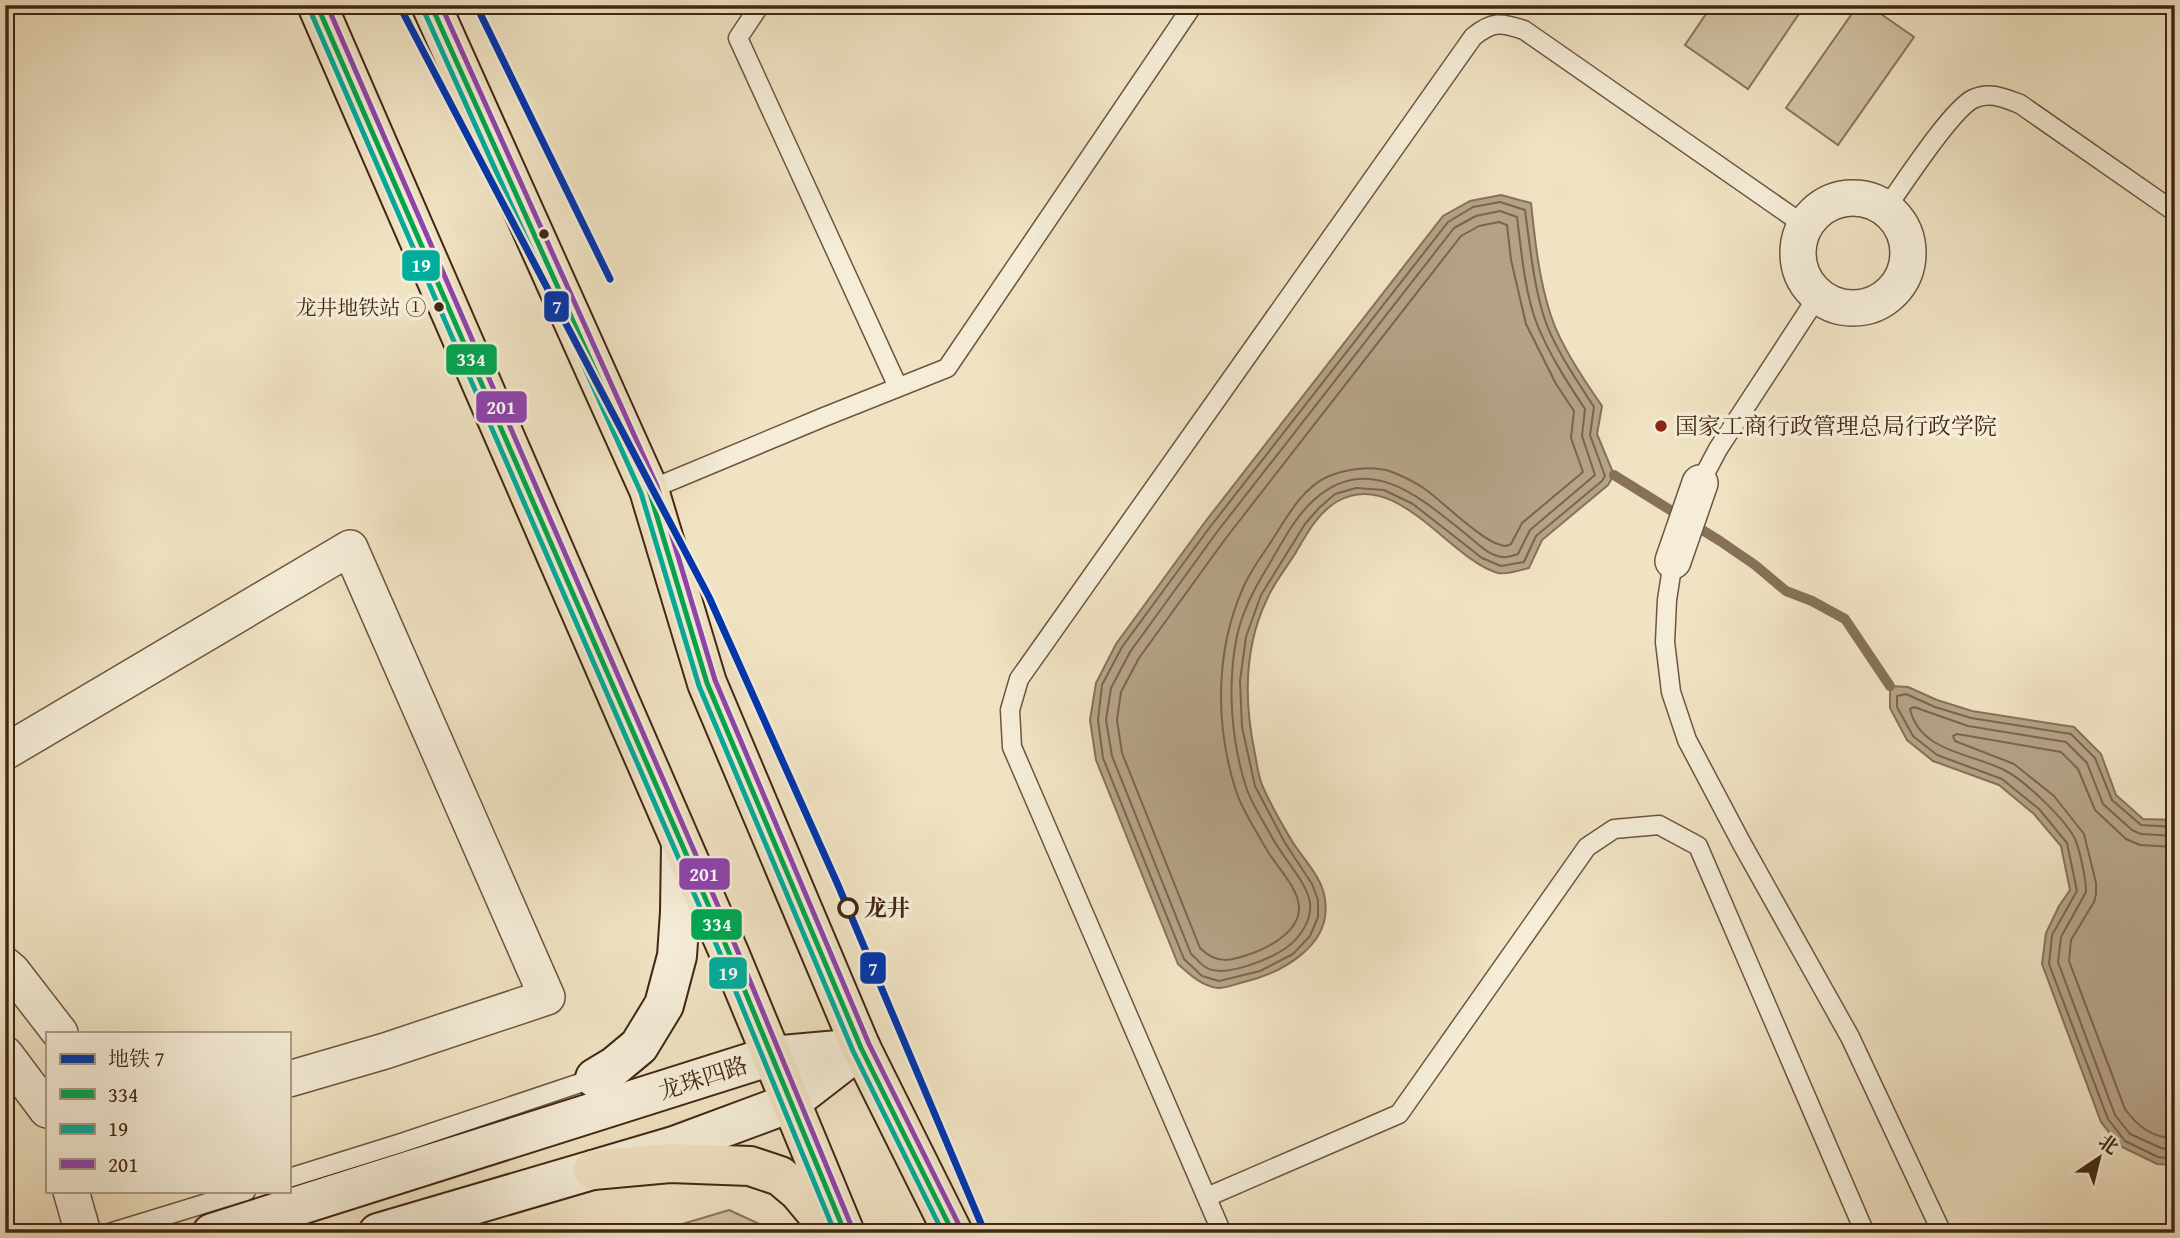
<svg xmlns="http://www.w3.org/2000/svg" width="2180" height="1238" font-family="'Gentium Book Plus','Noto Serif SC',serif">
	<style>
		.green { fill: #d2c3a5; stroke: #8a745c; stroke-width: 2 }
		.water { fill: #b5a388; stroke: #87715a; stroke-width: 2 }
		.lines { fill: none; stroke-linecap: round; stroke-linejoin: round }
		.shore { stroke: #7c644e; stroke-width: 2 }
		.stream { stroke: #87715a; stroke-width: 10 }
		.service-casing { stroke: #6e5540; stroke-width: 21 }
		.minor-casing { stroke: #6e5540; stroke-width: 38 }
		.secondary-casing { stroke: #422614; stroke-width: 42 }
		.primary-casing { stroke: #422614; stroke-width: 42 }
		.service { stroke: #f5edd8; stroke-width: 18 }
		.minor { stroke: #f5edd8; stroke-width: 35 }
		.secondary { stroke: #f5edd8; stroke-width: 38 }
		.primary { stroke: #f0e3c3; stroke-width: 38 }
		.bus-1-casing { stroke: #f5edd8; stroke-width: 10 }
		.bus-2-casing { stroke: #f5edd8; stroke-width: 10 }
		.bus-3-casing { stroke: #f5edd8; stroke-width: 10 }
		.bus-1 { stroke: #00a651; stroke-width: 5 }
		.bus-2 { stroke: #01ad9c; stroke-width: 5 }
		.bus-3 { stroke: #8e44ad; stroke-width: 5 }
		.metro-1-casing { stroke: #f5edd8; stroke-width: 12 }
		.metro-1 { stroke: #0035ad; stroke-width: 7 }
		.bus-dot { fill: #422614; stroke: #f5edd8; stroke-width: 2.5 }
		.poi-dot { fill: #8f2418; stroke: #f5edd8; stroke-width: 2.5 }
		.stop-dot { fill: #f5edd8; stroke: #422614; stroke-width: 3.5 }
		.labels { text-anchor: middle; stroke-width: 7; stroke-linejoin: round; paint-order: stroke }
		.bus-label { font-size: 21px; fill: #422614; stroke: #f5edd8; text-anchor: end }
		.poi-label { font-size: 23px; fill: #422614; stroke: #f5edd8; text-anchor: start }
		.stop-label { font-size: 23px; font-weight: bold; fill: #422614; stroke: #f5edd8; text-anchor: start }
		.street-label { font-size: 23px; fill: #422614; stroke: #f5edd8 }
		.line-badge { stroke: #f5edd8; stroke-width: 2.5 }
		.badge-label { font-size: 19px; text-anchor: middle; font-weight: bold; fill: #fff }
	</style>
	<rect width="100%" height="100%" fill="#f0e3c3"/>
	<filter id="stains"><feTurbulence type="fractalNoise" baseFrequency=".00286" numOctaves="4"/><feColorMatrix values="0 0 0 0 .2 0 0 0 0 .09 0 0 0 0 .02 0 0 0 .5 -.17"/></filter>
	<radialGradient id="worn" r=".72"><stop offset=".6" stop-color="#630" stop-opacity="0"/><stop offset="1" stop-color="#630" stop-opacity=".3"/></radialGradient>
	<g class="green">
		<path d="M1712 5H1805L1748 89 1685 45Z"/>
		<path d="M1858 5H1868L1914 37 1838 145 1786 108Z"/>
		<path d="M729 1210 779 1233H652Z"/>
	</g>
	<g class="water">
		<path d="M1501 195 1531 203C1535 241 1539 280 1551 316 1561 346 1584 380 1602 406L1597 434 1614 475 1608 485 1542 540 1529 568C1520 570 1507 575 1498 573 1449 559 1397 468 1338 501 1318 512 1306 535 1295 554 1286 568 1274 583 1267 599 1244 647 1244 702 1255 754 1257 764 1258 775 1262 785 1270 803 1281 823 1292 841 1303 859 1323 878 1325 900 1332 946 1281 973 1244 982 1236 984 1226 988 1218 988 1202 986 1190 975 1178 964L1096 760 1090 720 1096 683 1116 644 1205 522 1443 216 1470 201Z"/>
		<path d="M1890 686 1908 687 1937 700 1972 711 2074 727 2101 754 2116 795 2143 819 2175 820V1165L2157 1164 2120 1146 2101 1122 2042 964 2046 933 2059 906 2070 890 2061 846 2034 814 1999 785 1933 761 1907 740 1890 708Z"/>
	</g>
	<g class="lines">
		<g class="shore">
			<path d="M1500 202 1525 210C1530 246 1533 282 1544 317 1553 346 1578 382 1594 407L1590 435 1605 476 1602 481 1536 536 1524 562 1501 566 1482 558 1413 504 1384 490 1356 488 1335 494 1319 508 1305 524 1261 595 1246 637 1240 681 1242 727 1255 786 1285 843 1312 884 1318 900V917L1310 936 1293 954 1260 971 1219 981 1202 976 1184 959 1103 758 1098 720 1102 685 1122 647 1210 527 1448 222 1473 207Z"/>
			<path d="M1500 211 1517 217C1521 249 1525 294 1537 324 1549 354 1567 382 1585 409L1582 436 1595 475 1530 530 1518 554C1514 555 1507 558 1503 557 1489 556 1477 543 1467 535 1423 500 1370 450 1315 499 1294 517 1281 545 1267 568 1254 589 1242 612 1237 636 1227 684 1231 740 1246 787 1252 805 1264 822 1273 839 1283 858 1307 882 1310 903 1312 920 1300 938 1286 948 1270 959 1225 978 1207 968 1201 965 1196 958 1191 954L1112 756 1106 720 1111 688 1130 652 1217 532 1454 228 1476 216Z"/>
			<path d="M1499 222 1507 225 1511 260 1526 324 1556 384 1574 411 1571 438 1583 472 1522 523 1511 544C1506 546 1506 547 1501 545 1482 541 1443 502 1425 489 1415 482 1402 476 1392 472 1373 465 1347 469 1329 476 1305 486 1289 513 1276 534 1265 552 1251 569 1243 588 1215 651 1215 726 1236 791 1242 810 1258 834 1268 852 1278 868 1298 888 1299 907 1300 930 1272 946 1253 953 1231 961 1217 965 1200 948L1122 753 1117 720 1121 692 1139 658 1226 538 1461 236 1479 226Z"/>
			<path d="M2175 827 2141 825 2112 800 2095 758 2071 734 1971 718 1935 707 1906 694 1897 696V707L1913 736 1937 755 2002 779 2039 809 2067 843 2077 891 2052 935 2049 964 2108 1119 2125 1141 2158 1157 2175 1159"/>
			<path d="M2175 836 2141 834 2132 830 2103 804 2087 763 2066 742 1968 726 1914 707 1910 709C1920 753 1973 753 2006 771 2025 781 2066 820 2075 839 2080 851 2086 879 2086 892L2061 937 2058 962 2115 1115 2130 1134 2161 1148 2175 1150"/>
			<path d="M2175 847 2140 845 2126 839 2095 810 2078 769 2061 752 1957 734 1953 736 1955 741 2014 764 2054 796 2084 834 2096 883V894L2094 902 2071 940 2069 961 2125 1109C2138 1127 2152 1137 2175 1139"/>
		</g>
		<path class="stream" d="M1614 475 1720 541 1755 565 1786 591 1812 601 1845 619 1890 686"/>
		<defs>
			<g id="service">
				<path d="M760 5 738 38 898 387"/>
				<path d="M1886 208C1903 185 1951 110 1973 99 1989 91 2004 98 2020 104L2175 212"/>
				<path d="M1700 483 1718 449 1818 296"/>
				<path d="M649 490 824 417 947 368 1193 5"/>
				<path d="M1673 561 1667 600 1665 642 1671 692 1687 740 1742 844 1850 1037 1942 1233"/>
				<path d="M289 1178 401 1143 595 1078"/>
				<path d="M1207 1197 1399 1114 1587 847 1614 829 1659 825 1698 846 1865 1233"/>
				<path d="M109 1233 246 1191"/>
				<path d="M1222 1233 1012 747 1010 710 1019 679 1473 37C1492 21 1501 22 1524 30L1804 225"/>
			</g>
			<g id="minor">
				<circle cx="1853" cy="253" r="55"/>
				<path d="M1673 561 1700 483"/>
				<path d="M5 752 350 548 547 997 385 1051 289 1079"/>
				<path d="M5 965 12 971 60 1033"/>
				<path d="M5 1054 47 1110"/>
				<path d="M71 1191 83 1233"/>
			</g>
			<g id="secondary">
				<path d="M595 1078 615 1066 639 1046 664 1005 677 956 680 912 681 845"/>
				<path d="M212 1233 771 1056 861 1048"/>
				<path d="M378 1233 674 1146 790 1103 861 1048"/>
			</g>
			<g id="primary">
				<path d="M317 5 730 955 845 1233"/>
				<path d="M431 5 649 490 707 683 861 1048 953 1233"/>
				<path d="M593 1170 670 1163 750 1166 780 1176 799 1192 819 1216 828 1232"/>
			</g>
		</defs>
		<use href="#service" class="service-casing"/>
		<use href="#minor" class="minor-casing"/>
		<use href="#secondary" class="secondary-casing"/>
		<use href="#primary" class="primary-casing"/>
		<use href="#service" class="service"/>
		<use href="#minor" class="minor"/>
		<use href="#secondary" class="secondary"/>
		<use href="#primary" class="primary"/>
		<defs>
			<g id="bus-1">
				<path d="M317 5 730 955 845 1233"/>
				<path d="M431 5 649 490 707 683 861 1048 953 1233"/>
			</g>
			<g id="bus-2">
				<path d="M309 8 722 958 835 1233"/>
				<path d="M423 9 641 493 699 686 853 1051 943 1233"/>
			</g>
			<g id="bus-3">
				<path d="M327 5 738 952 853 1230"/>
				<path d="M441 5 657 486 715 680 869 1044 961 1229"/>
			</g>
		</defs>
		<use href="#bus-1" class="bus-1-casing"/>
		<use href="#bus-2" class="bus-2-casing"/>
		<use href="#bus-3" class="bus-3-casing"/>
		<use href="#bus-1" class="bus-1"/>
		<use href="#bus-2" class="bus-2"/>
		<use href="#bus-3" class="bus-3"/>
		<defs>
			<g id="metro-1">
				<path d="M399 5 709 597 838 885 985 1233"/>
				<path d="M476 5 610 279"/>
			</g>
		</defs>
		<use href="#metro-1" class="metro-1-casing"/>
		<use href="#metro-1" class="metro-1"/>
	</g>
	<g class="bus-dot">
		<circle cx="544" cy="234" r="6"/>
		<circle cx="439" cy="307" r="6"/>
	</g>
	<circle class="poi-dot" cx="1661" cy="426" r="7"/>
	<circle class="stop-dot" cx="848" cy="908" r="9"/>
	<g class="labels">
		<g class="bus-label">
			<text x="426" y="315">龙井地铁站 ①</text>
		</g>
		<g class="poi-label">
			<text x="1675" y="434">国家工商行政管理总局行政学院</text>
		</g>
		<g class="stop-label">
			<text x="864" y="916">龙井</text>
		</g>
		<g class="street-label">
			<text transform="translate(703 1078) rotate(-18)" y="8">龙珠四路</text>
		</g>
	</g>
	<g class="line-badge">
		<rect x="401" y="249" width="40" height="33" rx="7" fill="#01ad9c"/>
		<rect x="543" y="290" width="27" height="33" rx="7" fill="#0035ad"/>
		<rect x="445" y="343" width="53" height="33" rx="7" fill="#00a651"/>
		<rect x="475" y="390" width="53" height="34" rx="7" fill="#8e44ad"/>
		<rect x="678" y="857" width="53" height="34" rx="7" fill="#8e44ad"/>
		<rect x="690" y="908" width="53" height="33" rx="7" fill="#00a651"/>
		<rect x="859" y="951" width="28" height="34" rx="7" fill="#0035ad"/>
		<rect x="708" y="956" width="40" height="34" rx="7" fill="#01ad9c"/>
	</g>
	<g class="badge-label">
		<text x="421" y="272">19</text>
		<text x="557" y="313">7</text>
		<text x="471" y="366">334</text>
		<text x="501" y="414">201</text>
		<text x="704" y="881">201</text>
		<text x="717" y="931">334</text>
		<text x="873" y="975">7</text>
		<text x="728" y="980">19</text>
	</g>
	<rect width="2180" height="1238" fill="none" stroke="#f0e3c3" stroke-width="28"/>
	<rect x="7" y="7" width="2166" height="1224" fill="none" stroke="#422614" stroke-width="3.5"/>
	<rect x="14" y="14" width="2152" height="1210" fill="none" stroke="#422614" stroke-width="2"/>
	<rect x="46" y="1032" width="245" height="161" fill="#f5edd8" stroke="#ad9d8a" stroke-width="2"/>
	<rect x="60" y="1054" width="35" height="10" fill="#0035ad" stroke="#ad9d8a" stroke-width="2"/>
	<text x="108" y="1066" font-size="21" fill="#422614">地铁 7</text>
	<rect x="60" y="1089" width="35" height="10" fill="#00a651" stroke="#ad9d8a" stroke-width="2"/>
	<text x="108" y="1102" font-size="21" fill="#422614">334</text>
	<rect x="60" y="1124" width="35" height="10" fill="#01ad9c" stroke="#ad9d8a" stroke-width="2"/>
	<text x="108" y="1136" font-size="21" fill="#422614">19</text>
	<rect x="60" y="1159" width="35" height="10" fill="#8e44ad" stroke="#ad9d8a" stroke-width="2"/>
	<text x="108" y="1172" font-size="21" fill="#422614">201</text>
	<g transform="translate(2099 1158) rotate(35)" stroke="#f5edd8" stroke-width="5" paint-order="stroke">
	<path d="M0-5L12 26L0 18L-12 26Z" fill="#422614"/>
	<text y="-10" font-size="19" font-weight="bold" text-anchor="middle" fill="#422614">北</text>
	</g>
	<rect width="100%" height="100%" filter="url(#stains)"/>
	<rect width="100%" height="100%" fill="url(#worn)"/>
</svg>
